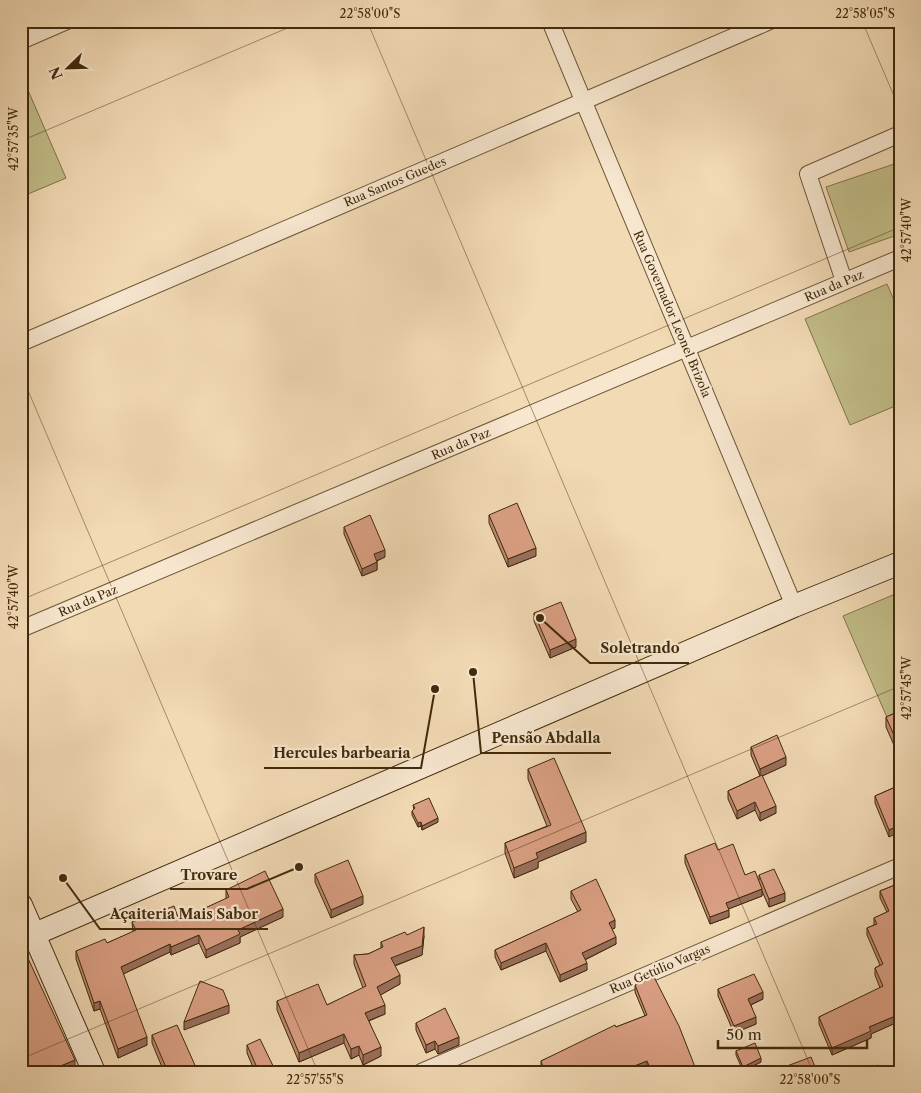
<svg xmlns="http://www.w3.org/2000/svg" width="921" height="1093" font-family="'Libre Caslon Text',serif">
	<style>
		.green { fill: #c2bd88; stroke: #81744a }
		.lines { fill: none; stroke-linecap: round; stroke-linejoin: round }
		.street-casing { stroke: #6c5636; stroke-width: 18 }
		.secondary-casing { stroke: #402a0c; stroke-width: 24 }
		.street { stroke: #f7e7cf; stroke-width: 16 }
		.secondary { stroke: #f7e7cf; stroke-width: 22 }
		.wall { fill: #bb8971; stroke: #402a0c }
		.shaded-wall { fill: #996f5c; stroke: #402a0c }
		.building { fill: #da9f83; stroke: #402a0c }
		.ticks { fill: none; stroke: #402a0c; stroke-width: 1; stroke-opacity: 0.45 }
		.labels { text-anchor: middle; stroke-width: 4.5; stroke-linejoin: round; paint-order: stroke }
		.street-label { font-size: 12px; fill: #402a0c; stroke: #f7e7cf }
		.leader { fill: none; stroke: #402a0c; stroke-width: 2 }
		.callout-dot { fill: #402a0c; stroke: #f7e7cf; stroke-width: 2 }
		.callout-label { font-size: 14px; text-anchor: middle; font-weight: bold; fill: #402a0c; stroke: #f7e7cf; stroke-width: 4.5; stroke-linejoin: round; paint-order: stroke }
		.neatline { fill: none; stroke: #402a0c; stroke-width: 2 }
		.ticks-label { font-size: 12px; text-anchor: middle; fill: #402a0c }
	</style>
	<rect width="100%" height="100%" fill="#f2dab5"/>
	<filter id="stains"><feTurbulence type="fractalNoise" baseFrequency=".004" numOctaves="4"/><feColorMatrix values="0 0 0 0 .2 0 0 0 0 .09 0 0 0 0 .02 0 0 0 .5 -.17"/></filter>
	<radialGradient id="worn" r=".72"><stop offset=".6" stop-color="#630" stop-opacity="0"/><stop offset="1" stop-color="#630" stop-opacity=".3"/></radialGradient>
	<g class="green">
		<path d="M21 74 66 178 21 197Z"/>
		<path d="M900 162V234L849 252 826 187Z"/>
		<path d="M887 284 900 314V404L850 425 805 319Z"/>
		<path d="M900 592V718L889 722 843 616Z"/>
	</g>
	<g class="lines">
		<defs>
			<g id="street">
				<path d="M550 21 794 606"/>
				<path d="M21 41 67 21"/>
				<path d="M844 281 808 174 900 134"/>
				<path d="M21 343 770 21"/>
				<path d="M21 629 900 258"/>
				<path d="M421 1072 900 866"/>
			</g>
			<g id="secondary">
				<path d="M21 905 94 1072"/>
				<path d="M21 940 794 606 900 563"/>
			</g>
		</defs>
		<use href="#street" class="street-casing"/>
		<use href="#secondary" class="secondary-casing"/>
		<use href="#street" class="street"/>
		<use href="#secondary" class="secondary"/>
	</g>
	<g class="wall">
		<path d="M489 515 536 556 508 567 489 523Z"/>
		<path d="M344 527 385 557 377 561V570L362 576 344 534Z"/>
		<path d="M534 613 576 647 550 658 534 621Z"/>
		<path d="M900 711V759L886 727V717Z"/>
		<path d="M751 747 786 765 762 776 776 813 760 821 755 810 737 819 728 799V791L760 776 751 755Z"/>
		<path d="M528 769 586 842 538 862V868L514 878 505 853V843L547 826 528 779Z"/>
		<path d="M900 785 889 837 875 803V796Z"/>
		<path d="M413 805 438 822 422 830 421 826 418 827 412 815V811L414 810Z"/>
		<path d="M718 850 745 875 759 880V875L785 901 769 907 762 891V896L728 909 729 917 710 924 685 863V855Z"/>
		<path d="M315 874 363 904 331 918 315 882Z"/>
		<path d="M900 883V1021L871 1034V1038L832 1055 819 1024V1017L880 988 875 975V968L880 965 867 935V928L874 925V918L887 912 880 898V891Z"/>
		<path d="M226 890 283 917 240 937V943L206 958 199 943 171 955 170 952 123 974 147 1045 118 1058 100 1009 94 1011 76 959V951L107 943 133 932 132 922 179 920 226 899Z"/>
		<path d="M571 891 615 928 612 929 616 944 585 960 587 970 560 982 546 951 501 970 495 957V950L578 912 571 899Z"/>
		<path d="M407 935 424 936 422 955 395 966 400 984 380 995 385 1014 369 1021 381 1056 363 1065 359 1055 351 1059 344 1043 299 1062 277 1010V1001L327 1005 363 988 354 964V955L368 954 381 948V942Z"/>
		<path d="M635 985 697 1072H648L647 1068 637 1072H542L541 1068V1061L616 1027 645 1016 635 992Z"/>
		<path d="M718 989 763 999 751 1005 756 1024 734 1033 718 996Z"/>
		<path d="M416 1023 459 1045 438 1054 435 1049 426 1053 416 1030Z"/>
		<path d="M152 1035 198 1072H164L152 1043Z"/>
		<path d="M247 1045 276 1072H255L247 1053Z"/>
		<path d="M736 1051 761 1062 743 1071 736 1055Z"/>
	</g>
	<g class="shaded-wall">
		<path d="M536 548V556L508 567V559Z"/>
		<path d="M385 550V557L374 562V554Z"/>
		<path d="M377 562V570L362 576V569Z"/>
		<path d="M576 639V647L550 658V650Z"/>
		<path d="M786 757V765L760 777V769Z"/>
		<path d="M755 802V810L737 819V811Z"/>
		<path d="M776 806V813L760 821V813Z"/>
		<path d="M438 818V822L422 830V826Z"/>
		<path d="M421 822V826L418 827V823Z"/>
		<path d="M900 825V832L889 837V830Z"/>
		<path d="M586 832V842L538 862V868L514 878V868L536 853Z"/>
		<path d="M762 889V896L726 910V903Z"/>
		<path d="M785 893V901L769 907V899Z"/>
		<path d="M363 896V904L331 918V910Z"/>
		<path d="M283 909V917L240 937V943L206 958V950L238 930Z"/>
		<path d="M729 910V917L710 924V917Z"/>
		<path d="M615 920V928L609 931V923Z"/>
		<path d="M424 927V936L422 955 391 967V958Z"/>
		<path d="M199 935V943L171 955V947Z"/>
		<path d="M616 937V944L582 961V953Z"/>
		<path d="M546 943V951L501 970V963Z"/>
		<path d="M170 944V952L121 975V967Z"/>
		<path d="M587 963V970L560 982V975Z"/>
		<path d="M400 975V984L377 997V987Z"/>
		<path d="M763 992V999L748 1006V999Z"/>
		<path d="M100 1001V1009L94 1011V1003Z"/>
		<path d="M229 1005V1013L184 1030V1022Z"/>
		<path d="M385 1005V1014L365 1022V1013Z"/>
		<path d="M900 1014V1021L871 1034V1038L832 1055V1048L869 1027Z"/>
		<path d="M756 1017V1024L734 1033V1026Z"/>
		<path d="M344 1034V1043L299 1062V1053Z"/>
		<path d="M147 1037V1045L118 1058V1049Z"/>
		<path d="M459 1037V1045L438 1054V1046Z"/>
		<path d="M435 1041V1049L426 1053V1045Z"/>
		<path d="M359 1046V1055L351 1059V1049Z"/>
		<path d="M381 1047V1056L363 1065V1055Z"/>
		<path d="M761 1058V1062L743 1071V1067Z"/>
		<path d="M75 1060V1072H46Z"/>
		<path d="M647 1061V1068L637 1072H619Z"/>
	</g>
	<g class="building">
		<path d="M517 503 536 548 508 559 489 515Z"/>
		<path d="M370 515 385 550 374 554 377 562 362 569 344 527Z"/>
		<path d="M561 602 576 639 550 650 534 613Z"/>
		<path d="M900 711V749L886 717Z"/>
		<path d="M777 735 786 757 760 769 751 747Z"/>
		<path d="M554 758 586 832 536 853 538 858 514 868 505 843 551 825 528 769Z"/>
		<path d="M762 775 776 806 760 813 755 802 737 811 728 791Z"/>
		<path d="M900 785V825L889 830 875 796Z"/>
		<path d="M429 798 438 818 422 826 421 822 418 823 412 811 415 808 413 805Z"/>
		<path d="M715 843 718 850 733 844 745 875 755 871 762 889 726 903 729 910 710 917 685 855Z"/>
		<path d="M348 860 363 896 331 910 315 874Z"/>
		<path d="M774 869 785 893 769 899 759 875Z"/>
		<path d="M265 871 283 909 238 930 240 934 206 950 199 935 171 947 170 944 121 967 147 1037 118 1049 100 1001 94 1003 76 951 105 939 107 943 136 930 132 922 174 906 179 920 229 897 226 890Z"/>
		<path d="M596 879 615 920 609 923 616 937 582 953 587 963 560 975 546 943 501 963 495 950 581 910 571 891Z"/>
		<path d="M900 883V1014L869 1027 871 1031 832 1048 819 1017 883 986 875 968 883 964 867 928 877 924 874 918 889 911 880 891Z"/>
		<path d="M424 927 422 946 391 958 400 975 377 987 385 1005 365 1013 381 1047 363 1055 359 1046 351 1049 344 1034 299 1053 277 1001 318 984 327 1005 366 986 354 955 368 954 383 947 381 942 405 932 407 935Z"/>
		<path d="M26 954 75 1060 46 1072H21V956Z"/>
		<path d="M754 974 763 992 748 999 756 1017 734 1026 718 989Z"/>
		<path d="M654 977 679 1026 697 1072H652L647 1061 619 1072H545L541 1061 615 1025 616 1027 647 1015 635 985Z"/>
		<path d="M200 981 223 990 229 1005 184 1022Z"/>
		<path d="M445 1008 459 1037 438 1046 435 1041 426 1045 416 1023Z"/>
		<path d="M177 1025 198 1072H168L152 1035Z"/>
		<path d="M260 1039 276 1072H259L247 1045Z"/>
		<path d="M755 1043 761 1058 743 1067 736 1051Z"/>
		<path d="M811 1057 817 1072H771Z"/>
		<path d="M878 1065 881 1072H863Z"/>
		<path d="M900 1067V1072H890Z"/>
		<path d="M484 1068 485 1072H475Z"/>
	</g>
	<path class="ticks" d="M367 21 813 1072M862 21 900 110M21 141 304 21M21 374 318 1072M21 600 900 227M21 1059 900 686"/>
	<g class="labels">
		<g class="street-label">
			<text transform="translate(395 182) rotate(-23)" y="4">Rua Santos Guedes</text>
			<text transform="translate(834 286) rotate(-23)" y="4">Rua da Paz</text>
			<text transform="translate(672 314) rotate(67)" y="4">Rua Governador Leonel Brizola</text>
			<text transform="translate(461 444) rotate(-23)" y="4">Rua da Paz</text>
			<text transform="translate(88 601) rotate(-23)" y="4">Rua da Paz</text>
			<text transform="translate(660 969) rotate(-23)" y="4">Rua Getúlio Vargas</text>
		</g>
	</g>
	<path class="leader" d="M540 618L590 663H689M473 672L481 753H611M435 689L421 768H264M299 867L247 889H170M63 878L100 929H268"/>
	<g class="callout-dot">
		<circle cx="540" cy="618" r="5"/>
		<circle cx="473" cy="672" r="5"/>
		<circle cx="435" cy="689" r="5"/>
		<circle cx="299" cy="867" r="5"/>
		<circle cx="63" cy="878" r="5"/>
	</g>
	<g class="callout-label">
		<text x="640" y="653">Soletrando</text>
		<text x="546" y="743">Pensão Abdalla</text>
		<text x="342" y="758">Hercules barbearia</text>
		<text x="209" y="880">Trovare</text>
		<text x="184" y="919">Açaiteria Mais Sabor</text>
	</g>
	<rect width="921" height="1093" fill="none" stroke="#f2dab5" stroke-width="55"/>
	<g transform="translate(68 68) rotate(247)" stroke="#f7e7cf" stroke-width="4" paint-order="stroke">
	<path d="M0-4L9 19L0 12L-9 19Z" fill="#402a0c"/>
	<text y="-8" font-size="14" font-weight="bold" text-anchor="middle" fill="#402a0c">N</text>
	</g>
	<path d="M718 1040v8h149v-8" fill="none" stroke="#402a0c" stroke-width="2.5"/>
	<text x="726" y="1040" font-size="15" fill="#402a0c" stroke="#f7e7cf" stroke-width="4" paint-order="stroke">50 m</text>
	<rect x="28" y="28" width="866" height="1038" class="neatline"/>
	<g class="ticks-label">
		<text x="370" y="18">22°58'00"S</text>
		<text x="865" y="18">22°58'05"S</text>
		<text transform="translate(14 139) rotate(-90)" y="4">42°57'35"W</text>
		<text transform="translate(907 230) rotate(-90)" y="4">42°57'40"W</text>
		<text transform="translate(14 597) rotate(-90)" y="4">42°57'40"W</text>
		<text transform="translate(907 688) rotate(-90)" y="4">42°57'45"W</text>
		<text x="315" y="1084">22°57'55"S</text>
		<text x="810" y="1084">22°58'00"S</text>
	</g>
	<rect width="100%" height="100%" filter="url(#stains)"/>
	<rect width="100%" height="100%" fill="url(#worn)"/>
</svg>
